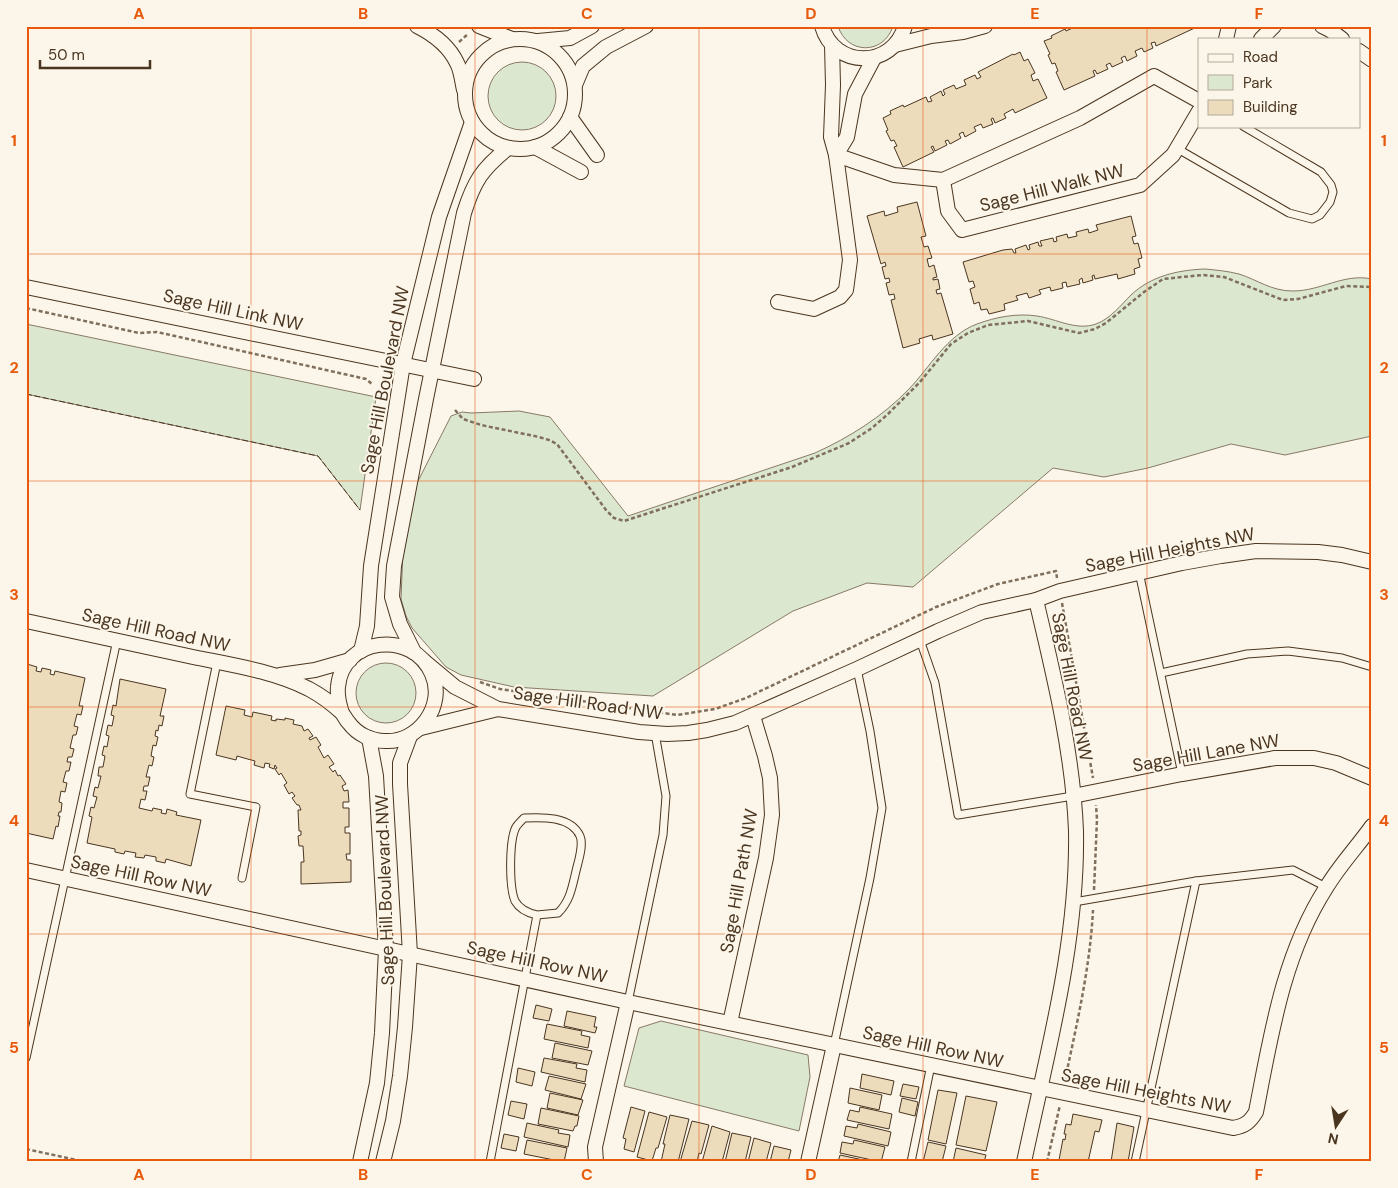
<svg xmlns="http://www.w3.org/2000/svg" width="1398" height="1188" font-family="'DM Sans',sans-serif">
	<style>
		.green { fill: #dce7d0; stroke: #887966 }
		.building { fill: #ecdcbc; stroke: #4a3520 }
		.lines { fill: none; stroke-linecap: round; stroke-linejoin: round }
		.lane-casing { stroke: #4a3520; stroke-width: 9 }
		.street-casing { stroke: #4a3520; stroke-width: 16 }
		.path { stroke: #7f6f5c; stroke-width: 2.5; stroke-dasharray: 4 2.5; stroke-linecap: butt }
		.lane { stroke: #fbf6e9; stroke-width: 7 }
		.street { stroke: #fbf6e9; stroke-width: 14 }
		.fence { stroke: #4a3520; stroke-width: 1; stroke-dasharray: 6 2.5; stroke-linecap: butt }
		.grid { fill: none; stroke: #e8590c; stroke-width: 1; stroke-opacity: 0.55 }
		.labels { text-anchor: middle; stroke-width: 4; stroke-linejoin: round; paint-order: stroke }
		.street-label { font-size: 18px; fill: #4a3520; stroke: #fbf6e9 }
		.neatline { fill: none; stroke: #e8590c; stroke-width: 2 }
		.grid-label { font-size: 16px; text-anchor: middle; font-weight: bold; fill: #e8590c }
	</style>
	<rect width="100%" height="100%" fill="#fbf6e9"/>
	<g class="green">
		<path d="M838 26H893C884 55 847 55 838 26Z"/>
		<circle cx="522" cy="96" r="34"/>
		<path d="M1205 269C1216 270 1227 271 1239 274 1258 280 1271 291 1293 291 1321 291 1344 273 1372 279V436L1285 455 1231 444 1148 468 1104 477 1053 468 913 587 867 583 793 611 653 696 514 687 461 675 446 667 412 628 406 616 401 599 403 549 415 487 451 416 462 412 471 413 519 411 550 417 628 516 815 453C850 437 882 417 909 389 930 367 947 335 977 324 996 317 1017 313 1037 316 1057 319 1076 331 1096 324 1110 319 1121 305 1131 295 1151 276 1178 270 1205 269Z"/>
		<path d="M26 324 376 397 360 510 318 456 26 394Z"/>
		<circle cx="386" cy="693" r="30"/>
		<path d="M661 1021 808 1055 810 1077 799 1131 624 1086 639 1028Z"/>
	</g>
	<g class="building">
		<path d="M1077 26H1199L1156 46 1155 42 1151 43 1153 48 1144 52 1142 48 1135 51 1137 56 1127 61 1125 56 1121 58 1123 62 1112 67 1110 63 1106 65 1108 69 1097 74 1095 70 1093 71 1095 76 1064 90 1056 72 1058 71 1055 63 1052 64 1048 55 1050 54 1044 41 1052 38 1051 36 1065 29 1066 31Z"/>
		<path d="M1020 52 1024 61 1028 59 1035 73 1031 75 1033 81 1038 79 1047 98 1015 113 1013 109 1004 114 1006 118 995 123 993 118 991 119 993 124 983 128 981 124 974 127 976 131 965 137 963 132 959 134 961 138 950 144 948 140 945 141 947 145 935 151 933 146 931 147 934 152 903 167 894 147 897 146 894 140 891 141 886 131 888 130 883 118 891 114 890 111 903 105 904 107 926 97 928 102 932 101 930 97 941 91 943 96 945 94 943 90 954 85 956 89 966 85 964 80 975 75 977 79 981 77 978 72 1013 54 1014 55Z"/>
		<path d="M917 202 926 236 921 237 924 247 928 246 932 258 927 259 929 267 934 265 937 277 933 278V280L938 279 940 289 936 290 937 294 941 293 953 334 933 340 932 335 919 339 920 343 903 348 891 300 895 299 894 294 889 295 886 283 890 282 889 278 885 279 882 267 886 266 885 262 881 264 867 216 884 211 885 216 898 212 897 207Z"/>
		<path d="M1131 216 1136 236 1132 237 1134 244 1138 243 1142 258 1138 259 1140 267 1134 269 1135 274 1118 279 1117 274 1095 279 1094 275 1092 276 1093 280 1083 283 1082 278 1079 280 1080 284 1067 287 1066 282 1062 283 1063 288 1051 291 1050 287 1039 290 1041 294 1029 298 1027 293 1016 296 1018 300 1004 304 1005 310 989 314 987 309 981 310 979 302 974 304 970 289 975 287 973 281 969 282 963 262 1003 250 1012 249 1014 253H1016L1015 249 1026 245 1028 250 1030 249 1029 245 1038 242 1039 246H1042L1040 241 1053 238 1054 242 1057 241 1056 237 1067 234 1068 238 1077 236 1076 232 1088 229 1089 233 1098 230 1096 225Z"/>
		<path d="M27 664 37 667 36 671 41 672 42 668 51 670 50 674 54 675 55 671 85 678 79 706H83L81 715 77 714 74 726 78 727 76 735H73L70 748 74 749 72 757H68L67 762H71L69 771H66L63 782 67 783 65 792 61 791 59 802 62 803 61 812H59L58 816H60L58 827 56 826 53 839 26 833Z"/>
		<path d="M120 679 166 689 160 716H164L162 726 159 725 158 731 156 730 155 736 158 737 156 746 153 745 151 756 154 757 152 766 149 765 146 777H150L148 786H144L143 791H147L145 800 141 799 139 808 152 811 153 808 162 810 161 813 166 814 167 809 177 812 176 815 201 820 191 866 166 859 165 863 156 861V857L145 855 144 858 135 857 136 853 125 851 124 854 115 852V849L87 843 92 817 89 816 91 807 94 808 97 797 93 796 95 787 98 788 101 776H98L99 767H103L105 756 102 755 104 746 107 747 109 736 106 735 108 725 112 726 114 716 111 715 113 705 116 706Z"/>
		<path d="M226 706 245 710 244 715 252 717 253 712 272 716 271 720 276 721V719L285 720V718L294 720 293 724 302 726 304 731 308 729 313 736 309 738 310 740 316 737 321 745 318 747 324 758 328 755 334 764 329 767 333 772 335 770 338 776 340 775 346 784 342 786 344 791 348 790 349 802H343V808H349V827H345V833H350V854H346L347 860H351V882L301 884V862H304L303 846H299L298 836 301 835V831H299L298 810H301L299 805H297L292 798 295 796 292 792 289 794 284 785 287 783 281 773 279 775 275 769 277 768 275 765 274 769 269 767 270 764 265 763 264 768 254 765 255 761 244 758 237 756 236 760 216 755Z"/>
		<path d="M536 1005 552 1009 549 1021 533 1018Z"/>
		<path d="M567 1011 596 1017 594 1027H597L595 1033 564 1026Z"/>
		<path d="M547 1024 582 1031 581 1035 590 1037 588 1048 544 1039Z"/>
		<path d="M555 1043 592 1051 588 1065 552 1058Z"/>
		<path d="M544 1058 577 1064 576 1068 587 1070 585 1082 541 1072Z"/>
		<path d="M518 1068 535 1072 532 1086 516 1082Z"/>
		<path d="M862 1074 894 1081 891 1095 860 1088Z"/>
		<path d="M549 1076 586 1084 581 1099 545 1090Z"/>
		<path d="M903 1084 919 1087 916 1099 900 1096Z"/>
		<path d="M850 1088 882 1095 879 1110 848 1103Z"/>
		<path d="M938 1090 957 1093 946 1144 928 1140Z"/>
		<path d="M550 1093 583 1100 578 1115 547 1108Z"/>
		<path d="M966 1096 997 1102 986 1151 956 1145Z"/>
		<path d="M902 1098 918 1102 915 1116 899 1112Z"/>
		<path d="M511 1101 527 1104 524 1119 508 1115Z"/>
		<path d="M631 1107 645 1111 634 1152 624 1149 626 1139 623 1138Z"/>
		<path d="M860 1107 892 1114 889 1129 847 1120 850 1110 859 1112Z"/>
		<path d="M541 1108 579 1116 577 1126H575L573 1131 538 1124Z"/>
		<path d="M649 1112 667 1117 658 1148H656L652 1161 637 1157Z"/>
		<path d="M1073 1114 1102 1120 1099 1132 1095 1131 1088 1162 1059 1160 1063 1139 1065 1140 1066 1134H1064L1066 1124 1071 1125Z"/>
		<path d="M670 1115 689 1119 678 1162H661L665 1144H663Z"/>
		<path d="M692 1121 709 1125 701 1154 699 1153 697 1162H680Z"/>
		<path d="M527 1123 559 1130 558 1133 570 1135 568 1147 524 1137Z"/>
		<path d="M1117 1123 1134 1127 1128 1162H1111Z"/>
		<path d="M858 1124 891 1132 888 1146 844 1136 846 1126 857 1128Z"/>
		<path d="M712 1126 730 1132 722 1162H702Z"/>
		<path d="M732 1133 751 1137 745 1162H725Z"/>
		<path d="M504 1134 519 1137 516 1151 501 1148Z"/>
		<path d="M754 1138 771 1143 766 1162H748Z"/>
		<path d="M527 1140 567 1148 564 1162 524 1154Z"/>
		<path d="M854 1140 885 1147 881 1162 840 1153 842 1142 853 1144Z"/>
		<path d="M928 1142 946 1146 942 1162H923Z"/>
		<path d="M774 1146 791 1150 788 1162H770Z"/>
		<path d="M956 1148 986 1155 984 1162H953Z"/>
		<path d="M840 1155 868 1161V1162H838Z"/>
	</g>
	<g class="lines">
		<defs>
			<g id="lane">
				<path d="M1178 149 1289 213 1312 219 1320 215 1330 202 1333 192 1331 185 1321 172 1243 126"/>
				<path d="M1139 572 1182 774"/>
				<path d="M920 640 935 683 958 815 1073 796"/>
				<path d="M217 662 190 794 256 807 242 878"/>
				<path d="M1161 673 1247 654 1288 651 1342 658 1372 667"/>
				<path d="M1074 902 1196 881 1293 870 1326 887"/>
				<path d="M628 1002 663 835 666 796 655 733"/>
				<path d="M834 1045 870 878 882 808 870 731 857 669"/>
				<path d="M26 1058 117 640"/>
				<path d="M490 1162 537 915 558 913C570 901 572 888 576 871 578 862 584 845 580 836 571 816 542 817 524 818 521 821 518 824 516 827 509 840 509 887 515 901 520 910 528 913 537 915"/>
				<path d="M911 1162 931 1065"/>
				<path d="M1135 1162 1196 881"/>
			</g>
			<g id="street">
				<path d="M417 26C433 34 449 46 457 63 461 70 462 81 464 90"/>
				<path d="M479 26 512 39"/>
				<path d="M822 26C834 69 893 69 905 26"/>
				<path d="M1322 26 1330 30 1342 39"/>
				<path d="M1226 39 1229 26"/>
				<path d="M1261 39 1274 26"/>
				<circle cx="520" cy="94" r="55"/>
				<path d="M538 41 570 38 592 26"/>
				<path d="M895 45 931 36 963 32 985 26"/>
				<path d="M1359 51 1372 60"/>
				<path d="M575 85 583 66 606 47 646 26"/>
				<path d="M1199 101 1154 76 1080 118 943 180 948 211 962 230 1140 185 1173 155 1199 111"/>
				<path d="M570 117 597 155"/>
				<path d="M535 147 581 172"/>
				<path d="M836 155 894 175 943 180"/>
				<path d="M836 155 847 137 855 94 874 58"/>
				<path d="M26 287 474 379"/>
				<path d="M778 302 814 309 840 297 846 290 850 260 836 155 831 137 833 85 832 45"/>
				<path d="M26 621C82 633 137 645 193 657 232 665 273 671 309 689 320 695 330 702 340 711 344 714 345 719 349 723 357 734 371 741 385 741 419 743 446 705 432 674 413 629 342 637 338 687 337 696 339 704 342 713"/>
				<path d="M361 651 367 626 371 566 403 364 439 217 472 122"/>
				<path d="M414 652 400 624 392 597 394 566 426 399 464 213C474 181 482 169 508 148"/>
				<path d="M425 662 455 687 498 709 639 732 667 734 688 733 707 730 735 723 857 669 938 631 982 612 1036 600 1060 591 1182 563 1221 556 1256 551 1318 552 1342 555 1372 562"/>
				<path d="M280 675 315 670 350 660"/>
				<path d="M421 728 498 709"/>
				<path d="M1073 796 1182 774 1275 758H1314L1336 763 1372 778"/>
				<path d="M26 870 628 1002 1233 1128C1245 1126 1250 1122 1256 1112 1271 1035 1283 955 1326 888 1339 866 1357 847 1372 826"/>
				<path d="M730 1023 766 858 772 815 770 778 765 756 753 716"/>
				<path d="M360 1162 377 1083 382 1033 386 949 376 776 369 738"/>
				<path d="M383 1162 393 1121 400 1076 405 1027 410 954 400 784V763L410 736"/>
				<path d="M596 1162 595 1147 628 1002"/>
				<path d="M808 1162 834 1045"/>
				<path d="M1024 1162C1047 1053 1078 943 1076 831 1073 753 1054 676 1036 600"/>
			</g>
		</defs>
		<use href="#lane" class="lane-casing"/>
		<use href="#street" class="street-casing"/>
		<g class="path">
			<path d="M459 42 468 34"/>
			<path d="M26 308 139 333 157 332 366 379 372 384"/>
			<path d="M455 410 463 419 481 425 539 437 549 440 557 444 606 510 614 518 624 521 792 467 849 443 872 428 888 414 920 382 951 344 968 333 988 325 1028 321 1079 333 1095 329 1106 323 1144 292 1163 279 1182 277 1203 275 1224 277 1283 300 1298 299 1346 286 1372 287"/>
			<path d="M1062 603 1093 778"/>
			<path d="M480 682 500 689 677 715 715 709 746 698 936 607 998 584 1056 571 1057 578"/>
			<path d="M1094 890 1097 819 1096 805"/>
			<path d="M1065 1080C1077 1023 1090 968 1093 910"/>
			<path d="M26 1149 86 1162"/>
			<path d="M1047 1162 1060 1105"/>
		</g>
		<use href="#lane" class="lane"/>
		<use href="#street" class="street"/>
		<path class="fence" d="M26 394 318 456 360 510"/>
	</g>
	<path class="grid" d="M251 26V1162M475 26V1162M699 26V1162M923 26V1162M1147 26V1162M26 254H1372M26 481H1372M26 707H1372M26 934H1372"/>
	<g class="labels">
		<g class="street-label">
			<text transform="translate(1052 188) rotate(-14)" y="6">Sage Hill Walk NW</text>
			<text transform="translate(233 310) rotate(12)" y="6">Sage Hill Link NW</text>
			<text transform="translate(385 380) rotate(-79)" y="6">Sage Hill Boulevard NW</text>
			<text transform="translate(1170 550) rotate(-11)" y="6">Sage Hill Heights NW</text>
			<text transform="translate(156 630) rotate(12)" y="6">Sage Hill Road NW</text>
			<text transform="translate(1072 687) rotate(79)" y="6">Sage Hill Road NW</text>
			<text transform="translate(588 703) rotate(8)" y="6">Sage Hill Road NW</text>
			<text transform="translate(1206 753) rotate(-10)" y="6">Sage Hill Lane NW</text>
			<text transform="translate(141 876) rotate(12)" y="6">Sage Hill Row NW</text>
			<text transform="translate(739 881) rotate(-80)" y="6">Sage Hill Path NW</text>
			<text transform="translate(385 890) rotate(-92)" y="6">Sage Hill Boulevard NW</text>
			<text transform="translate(537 962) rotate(12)" y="6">Sage Hill Row NW</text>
			<text transform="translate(933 1047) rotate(12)" y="6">Sage Hill Row NW</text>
			<text transform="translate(1146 1091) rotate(11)" y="6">Sage Hill Heights NW</text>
		</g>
	</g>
	<rect width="1398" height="1188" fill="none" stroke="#fbf6e9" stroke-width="55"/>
	<rect x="1198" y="38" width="162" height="90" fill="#fbf6e9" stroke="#b4a999"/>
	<rect x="1208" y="54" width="25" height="8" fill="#fbf6e9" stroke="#b4a999"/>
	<text x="1243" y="62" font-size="15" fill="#4a3520">Road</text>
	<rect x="1208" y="75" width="25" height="15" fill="#dce7d0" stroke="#b4a999"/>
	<text x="1243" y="88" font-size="15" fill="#4a3520">Park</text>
	<rect x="1208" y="100" width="25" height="15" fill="#ecdcbc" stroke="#b4a999"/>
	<text x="1243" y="112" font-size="15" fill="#4a3520">Building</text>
	<g transform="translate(1336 1126) rotate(192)" stroke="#fbf6e9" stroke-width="4" paint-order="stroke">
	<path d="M0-4L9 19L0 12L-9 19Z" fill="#4a3520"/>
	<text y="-8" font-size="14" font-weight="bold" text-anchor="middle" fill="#4a3520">N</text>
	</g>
	<path d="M40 60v8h110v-8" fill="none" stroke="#4a3520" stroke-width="2.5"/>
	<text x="48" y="60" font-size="15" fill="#4a3520" stroke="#fbf6e9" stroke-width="4" paint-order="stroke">50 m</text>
	<rect x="28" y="28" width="1342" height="1132" class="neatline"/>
	<g class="grid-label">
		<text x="139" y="19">A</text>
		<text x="363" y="19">B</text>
		<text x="587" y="19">C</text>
		<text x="811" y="19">D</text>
		<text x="1035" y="19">E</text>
		<text x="1259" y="19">F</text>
		<text x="14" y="146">1</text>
		<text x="1384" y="146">1</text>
		<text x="14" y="373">2</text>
		<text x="1384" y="373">2</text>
		<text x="14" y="600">3</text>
		<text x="1384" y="600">3</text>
		<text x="14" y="826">4</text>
		<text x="1384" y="826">4</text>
		<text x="14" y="1053">5</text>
		<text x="1384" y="1053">5</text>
		<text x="139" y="1180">A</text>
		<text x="363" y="1180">B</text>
		<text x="587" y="1180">C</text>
		<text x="811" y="1180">D</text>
		<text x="1035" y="1180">E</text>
		<text x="1259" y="1180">F</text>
	</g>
</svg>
